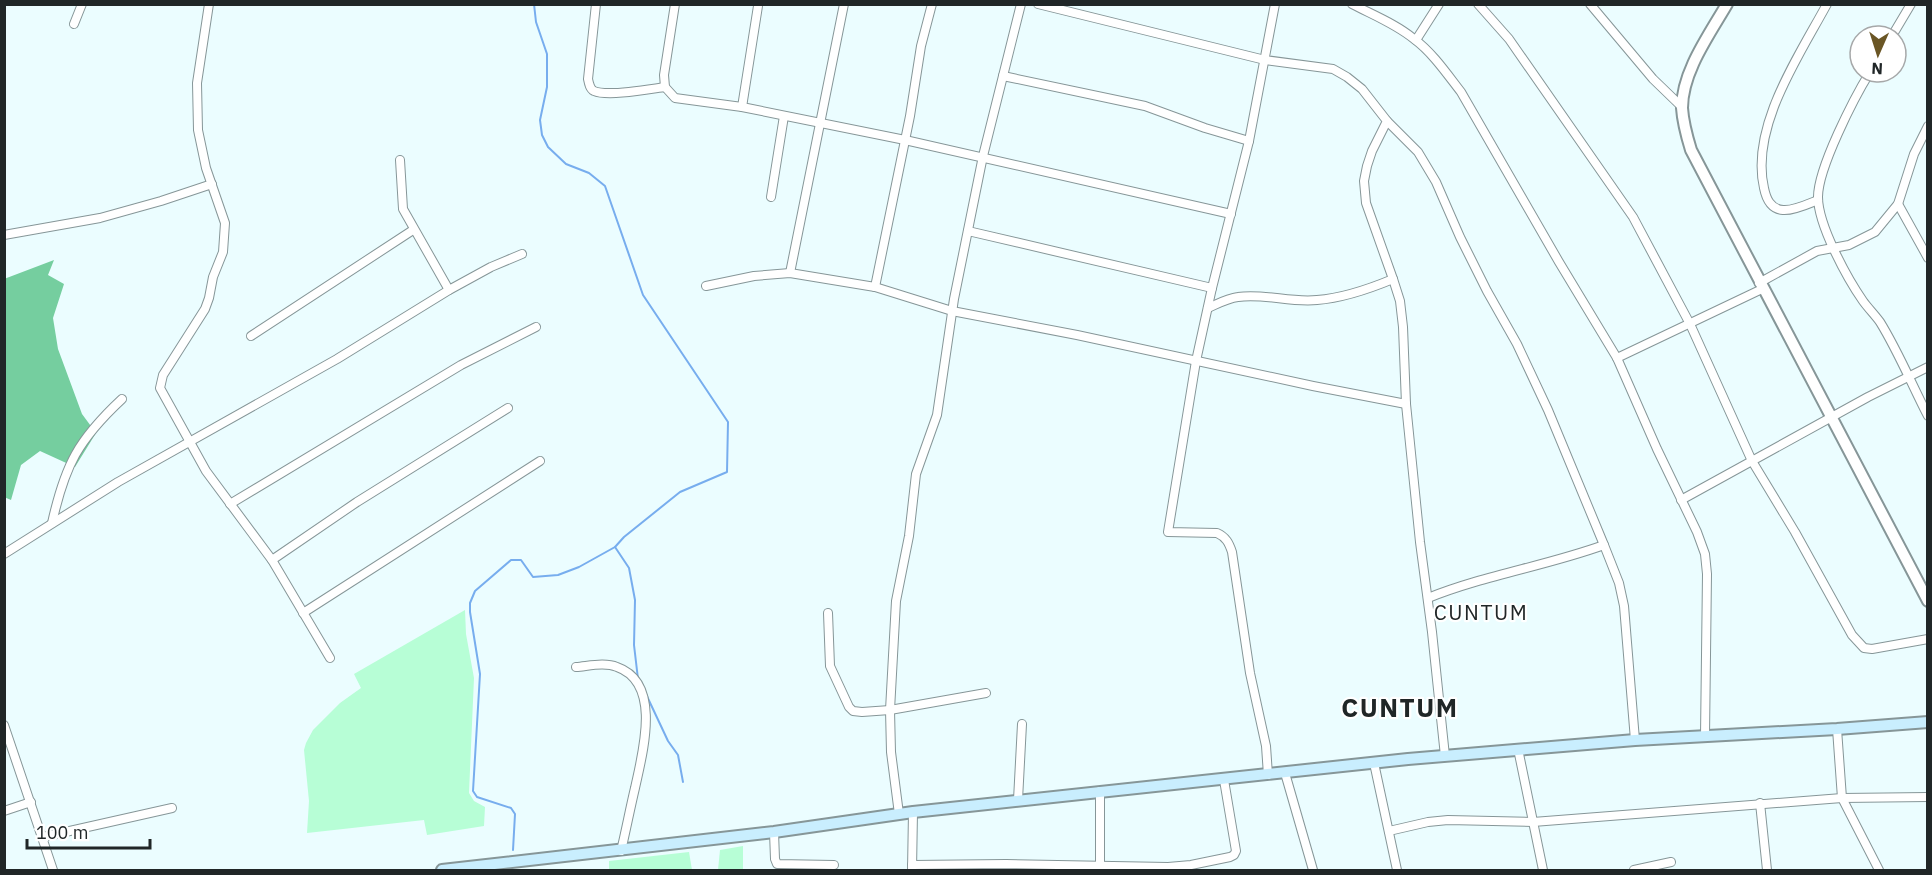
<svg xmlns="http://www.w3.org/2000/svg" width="1932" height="875" font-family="'IBM Plex Sans',sans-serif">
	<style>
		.green { fill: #b7fed6 }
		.forest { fill: #75ce9f }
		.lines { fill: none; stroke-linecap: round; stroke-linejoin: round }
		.stream { stroke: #77adee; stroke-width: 2 }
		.minor-casing { stroke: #869698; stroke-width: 10 }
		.tertiary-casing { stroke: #869698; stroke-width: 14 }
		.secondary-casing { stroke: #869698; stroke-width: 14 }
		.minor { stroke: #fff; stroke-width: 8 }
		.tertiary { stroke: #fff; stroke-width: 10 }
		.secondary { stroke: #c9eefe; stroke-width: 10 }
		.labels { text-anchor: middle; stroke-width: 4.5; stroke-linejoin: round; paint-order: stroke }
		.neighbourhood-label { font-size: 21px; letter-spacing: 1.5px; fill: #202627; stroke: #fff }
		.district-label { font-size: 26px; font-weight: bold; letter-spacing: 1.5px; fill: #202627; stroke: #fff }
	</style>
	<rect width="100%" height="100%" fill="#ebfdff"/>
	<g class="green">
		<path d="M465 610 466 634 474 678 469 793 474 801 485 807 484 826 427 835 424 820 307 833 309 801 304 750 306 743 313 730 340 703 361 688 354 674Z"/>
		<path d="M743 846V870H718L720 850Z"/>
		<path d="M689 852 692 870H609V861Z"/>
	</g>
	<path class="forest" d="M54 260 48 275 64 284 53 318 58 349 82 414 96 433 75 467 40 451 21 465 11 500 4 497V279Z"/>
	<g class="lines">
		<g class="stream">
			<path d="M615 547 629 568 635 600 634 645 638 679"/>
			<path d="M645 692 668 741 678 755 683 782"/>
			<path d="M513 850 515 814 511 808 477 797 473 791 480 674 470 612V603L475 591 511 560H521L533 577 558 575 579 567 615 547 624 537 680 492 727 472 728 422 643 295 605 186 589 173 566 164 548 147 542 135 540 120 547 87V54L536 22 534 4"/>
		</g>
		<defs>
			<g id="minor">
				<path d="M209 4 197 83 198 130 206 168 225 223 223 252 213 277 209 298 205 309 163 375 160 388 206 471 272 560 330 658"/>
				<path d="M596 4 588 79C589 84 590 89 594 91 608 97 650 89 665 87"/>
				<path d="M675 4 664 75 665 87 675 98 742 107 905 140 1231 214"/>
				<path d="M1038 4 1265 60 1333 69 1347 77 1362 89 1387 121 1372 151 1367 166 1364 181 1366 203 1393 279 1400 301 1403 327 1406 404 1420 542 1432 632 1445 756"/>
				<path d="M1352 4C1373 15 1396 24 1414 39 1432 52 1447 74 1461 92L1559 262 1617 358 1657 449 1697 532 1705 554 1707 574 1705 736"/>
				<path d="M1478 4 1509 39 1633 217 1690 324 1752 461 1795 532 1852 635 1864 648 1872 649 1928 639"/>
				<path d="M1590 4 1653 79 1682 107"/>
				<path d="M74 24 82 4"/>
				<path d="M1892 36 1911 4"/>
				<path d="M1416 40 1439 4"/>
				<path d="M1870 72C1854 98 1818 168 1818 197 1818 225 1847 278 1863 301 1868 308 1875 315 1880 322 1898 351 1912 385 1928 416"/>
				<path d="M1003 76 1145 106 1205 128 1249 141"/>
				<path d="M742 107 758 6"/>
				<path d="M1387 121 1418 152 1436 182 1460 237 1487 291 1517 344 1548 410 1604 545C1546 566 1485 575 1428 598"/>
				<path d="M400 160 403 209 449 290"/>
				<path d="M771 197 784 116"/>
				<path d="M1818 200C1808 204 1793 211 1783 210 1770 209 1766 198 1764 188 1750 127 1799 56 1827 4"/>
				<path d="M1898 204 1928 258"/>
				<path d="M968 231 1212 288"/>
				<path d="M4 235 100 218 161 201 212 184"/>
				<path d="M790 273 844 4"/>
				<path d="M1759 283 1817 251 1849 245 1875 232 1898 204 1914 154 1928 126"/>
				<path d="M706 286 754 276 790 273 875 287 952 311 1077 335 1313 386 1406 404"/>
				<path d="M875 287 910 116 921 46 932 4"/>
				<path d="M1208 308C1217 304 1228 298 1238 297 1264 293 1291 303 1317 300 1344 298 1369 289 1393 279"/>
				<path d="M251 336 413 230"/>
				<path d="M1617 358 1762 289"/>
				<path d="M1681 500 1868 397 1928 367"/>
				<path d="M230 504 461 365 536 327"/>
				<path d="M52 523C65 465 78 440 122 399"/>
				<path d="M1604 545 1619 583 1624 606 1635 740"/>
				<path d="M4 554 118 482 337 359 449 290 491 267 522 254"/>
				<path d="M272 560 357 502 508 408"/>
				<path d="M303 613 540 461"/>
				<path d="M828 613 830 666 849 707 853 711 862 712 890 710 986 693"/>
				<path d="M576 667C589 666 605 662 617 667 663 683 642 755 635 788 630 809 626 830 621 851"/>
				<path d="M4 725 53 870"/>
				<path d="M1837 729 1842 798 1879 870"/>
				<path d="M1518 749 1543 870"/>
				<path d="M1374 763 1397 870"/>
				<path d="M1285 773 1313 870"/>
				<path d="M1268 775 1266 746 1250 673 1232 552C1229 543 1226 537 1217 533L1168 532 1196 361 1212 288 1249 141 1275 4"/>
				<path d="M1018 800 1022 724"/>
				<path d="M1760 803 1767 870"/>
				<path d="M4 811 31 802"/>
				<path d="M899 814 891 752 890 710 896 601 909 536 916 474 937 415 954 299 983 156 1021 4"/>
				<path d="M1389 831 1428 822 1448 820 1533 822 1842 798 1928 797"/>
				<path d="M774 832 775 859 777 864 834 865"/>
				<path d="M43 837 172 808"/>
				<path d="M912 865 1006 864 1168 867 1191 865 1230 857 1234 855 1236 851 1224 780"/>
				<path d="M912 870 913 812"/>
				<path d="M1100 870V791"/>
				<path d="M1634 870 1671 862"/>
			</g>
			<path id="tertiary" d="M1727 4C1709 35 1682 72 1682 108 1683 123 1687 137 1691 150L1928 601"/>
			<path id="secondary" d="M442 870 774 832 913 812 1408 759 1635 740 1837 729 1928 722"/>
		</defs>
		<use href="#minor" class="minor-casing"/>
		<use href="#tertiary" class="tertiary-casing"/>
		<use href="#secondary" class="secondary-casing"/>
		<use href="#minor" class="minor"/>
		<use href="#tertiary" class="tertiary"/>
		<use href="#secondary" class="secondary"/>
	</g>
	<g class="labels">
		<g class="neighbourhood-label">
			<text x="1481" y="620">CUNTUM</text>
		</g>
		<g class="district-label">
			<text x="1400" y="717">CUNTUM</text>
		</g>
	</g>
	<rect width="1932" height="875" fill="none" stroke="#202627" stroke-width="12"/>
	<g transform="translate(1878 54) rotate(183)"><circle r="28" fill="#ffffff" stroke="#a6a8a9" stroke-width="1.5"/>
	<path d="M0-4.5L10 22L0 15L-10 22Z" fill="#6a5625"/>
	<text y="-9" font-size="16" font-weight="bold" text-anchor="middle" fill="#202627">N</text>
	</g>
	<path d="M27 839v9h123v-9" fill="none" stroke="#202627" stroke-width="3"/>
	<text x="36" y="839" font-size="18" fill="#202627" stroke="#ffffff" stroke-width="4.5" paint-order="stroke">100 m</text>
</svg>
